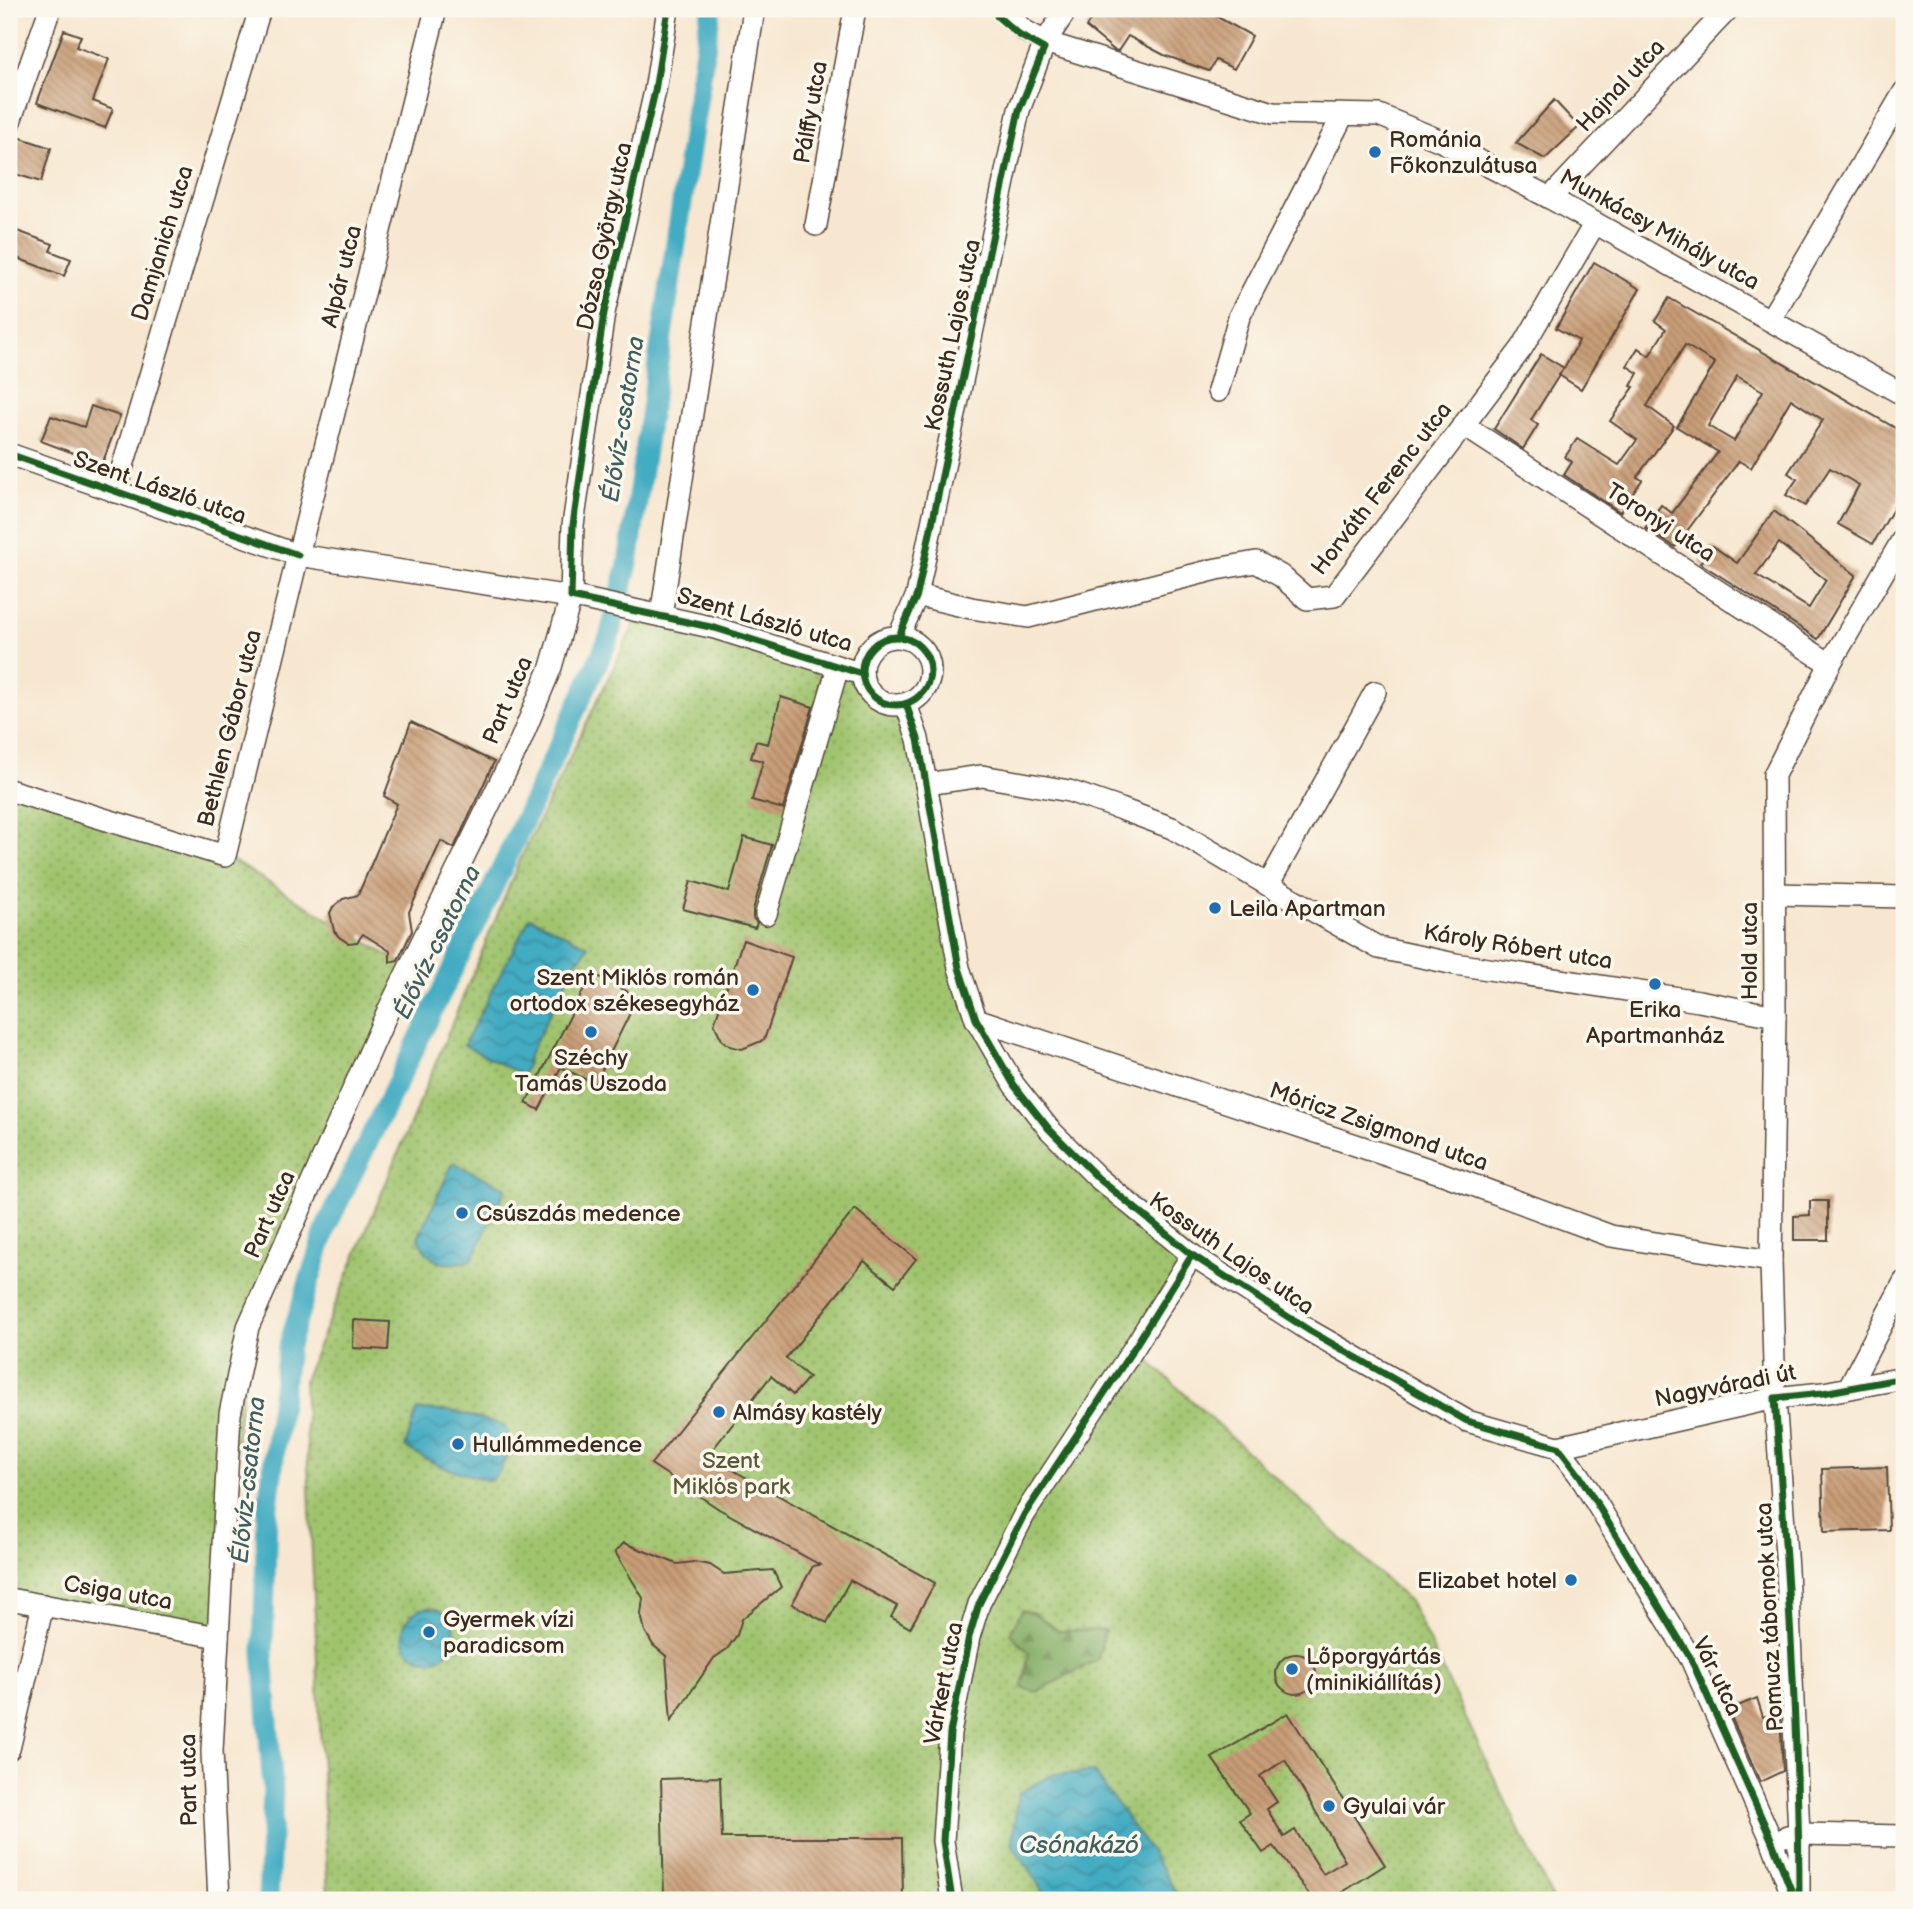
<svg xmlns="http://www.w3.org/2000/svg" width="1913" height="1909" font-family="'Balsamiq Sans',sans-serif">
	<style>
		.grass { fill: url(#grass-dots); stroke: #6e7746; stroke-width: 2 }
		.forest { fill: url(#forest-firs); stroke: #5e6a40; stroke-width: 2 }
		.water { fill: url(#water-waves); stroke: #3f6b70; stroke-width: 2 }
		.lines { fill: none; stroke-linecap: round; stroke-linejoin: round }
		.canal { stroke: #43acc2; stroke-width: 21 }
		.building { fill: url(#building-back-hatch); fill-rule: evenodd }
		.street-casing { stroke: #574639; stroke-width: 24 }
		.street { stroke: #fff; stroke-width: 21 }
		.cycleway-casing { stroke: #fbf7ec; stroke-width: 11 }
		.cycleway { stroke: #1b5e20; stroke-width: 7 }
		.poi-dot { fill: #1f6fb2; stroke: #fbf7ec; stroke-width: 2.5 }
		.labels { text-anchor: middle; stroke-width: 7; stroke-linejoin: round; paint-order: stroke }
		.street-label { font-size: 23px; fill: #3b2a1e; stroke: #fbf7ec }
		.poi-label { font-size: 23px; fill: #3b2a1e; stroke: #fbf7ec; text-anchor: start }
		.park-label { font-size: 23px; fill: #595836; stroke: #fbf7ec }
		.water-label { font-size: 24px; font-style: italic; fill: #3e5e60; stroke: #fbf7ec }
	</style>
	<defs>
		<pattern id="grass-dots" width="8" height="8" patternUnits="userSpaceOnUse" patternTransform="scale(1.75)"><rect width="8" height="8" fill="#a0c46e"/><path d="M2 2h.1M6 6h.1" fill="none" stroke="#849f5a" stroke-width="1.8" stroke-linecap="round"/></pattern>
		<pattern id="forest-firs" width="22" height="20" patternUnits="userSpaceOnUse" patternTransform="scale(1.75)"><rect width="22" height="20" fill="#80aa61"/><path d="M5 1l3.5 6h-7zM16 11l3.5 6h-7z" fill="#6a8b4f"/></pattern>
		<pattern id="water-waves" width="16" height="10" patternUnits="userSpaceOnUse" patternTransform="scale(1.75)"><rect width="16" height="10" fill="#43acc2"/><path d="M0 5q4-4 8 0t8 0" fill="none" stroke="#398c9d"/></pattern>
		<pattern id="building-back-hatch" width="6" height="6" patternUnits="userSpaceOnUse" patternTransform="scale(1.75)"><rect width="6" height="6" fill="#c89d77"/><path d="M-1 5l2 2M0 0l6 6M5-1l2 2" fill="none" stroke="#a48061"/></pattern>
	</defs>
	<rect width="100%" height="100%" fill="#fbf7ec"/>
	<filter id="ink" filterUnits="userSpaceOnUse"><feTurbulence type="fractalNoise" baseFrequency=".0143" numOctaves="2"/><feDisplacementMap in="SourceGraphic" scale="14" xChannelSelector="R" yChannelSelector="G"/><feConvolveMatrix kernelMatrix="1 2 1 2 8 2 1 2 1" color-interpolation-filters="sRGB"/></filter>
	<filter id="wash" filterUnits="userSpaceOnUse"><feTurbulence type="fractalNoise" baseFrequency=".00686" numOctaves="4" result="noise"/><feDisplacementMap in="SourceGraphic" scale="28" xChannelSelector="R" yChannelSelector="G"/><feGaussianBlur stdDeviation="1.57" result="paint"/><feColorMatrix in="noise" values="0 0 0 0 0 0 0 0 0 0 0 0 0 0 0 0 0 1.4 0 .05"/><feComposite in="paint" operator="in"/></filter>
	<g filter="url(#wash)">
		<rect width="100%" height="100%" fill="#f7e7d0"/>
		<g class="grass">
			<path d="M635 623 715 628 862 674 865 686 882 702 906 704 959 968 1014 1085 1192 1255 1135 1348 1410 1602 1553 1900H328L304 1380 520 860Z"/>
			<path d="M9 790 225 856 409 968 248 1327 218 1637 9 1599Z"/>
		</g>
		<path class="forest" d="M1022 1610 1034 1613 1059 1631 1105 1630 1098 1659 1037 1692 1022 1688 1029 1653 1010 1633Z"/>
		<g class="water">
			<path d="M530 917 588 946 581 959 578 958 526 1061 528 1063 522 1075 464 1045Z"/>
			<path d="M453 1163 506 1188 472 1260C445 1267 430 1265 418 1238Z"/>
			<path d="M417 1410 452 1411 505 1426C512 1446 506 1467 490 1481L439 1466 405 1447Z"/>
			<circle cx="429" cy="1634" r="26"/>
			<path d="M1094 1772 1153 1855 1181 1900H1047L1032 1873 1012 1844 1018 1794 1054 1774Z"/>
		</g>
		<g class="lines">
			<path class="canal" d="M268 1900 273 1792 263 1652 267 1513 288 1348 327 1225 489 896 609 638 628 563 711 9"/>
		</g>
		<g id="blocks">
			<g class="building">
				<path d="M1097 9H1203L1252 36 1234 69 1216 60 1209 71 1164 55 1128 36 1118 51 1114 50 1086 27Z"/>
				<path d="M64 30 81 36 76 47 109 59 93 101 113 109 105 128 37 103Z"/>
				<path d="M1554 100 1579 127 1545 159 1516 143Z"/>
				<path d="M18 137 51 148 41 182 9 172Z"/>
				<path d="M9 228 53 244 50 251 71 259 64 276 9 255Z"/>
				<path d="M1594 262 1640 289 1581 389 1559 375 1563 369 1531 420 1538 425 1523 449 1494 429 1541 354 1564 368 1579 341 1556 328Z"/>
				<path d="M1669 298 1904 433V490L1873 544 1838 524 1859 485 1830 468 1805 506 1786 495 1797 479 1788 473 1823 420 1791 399 1751 468 1739 461 1675 547 1645 528 1661 505 1672 513 1718 452 1677 427 1715 363 1685 345 1647 406 1674 426 1637 477 1642 480 1620 512 1564 475 1572 462 1565 457 1577 439 1619 465 1637 440 1610 421 1634 387 1631 386 1638 373 1627 366 1638 348 1649 356 1666 329 1655 321ZM1737 376 1763 391 1734 441 1708 426Z"/>
				<path d="M91 406 120 416 102 464 41 441 51 416 84 427Z"/>
				<path d="M1774 511 1856 575 1818 639 1700 563 1713 546 1737 563ZM1779 543 1826 580 1809 608 1756 575Z"/>
				<path d="M781 697 813 707 783 809 752 800 763 761 751 758 756 741 768 744Z"/>
				<path d="M411 722 494 762 454 848 441 841 409 912 412 931 398 960 390 962V951L363 934 357 942 348 943 339 937 334 931 330 913 333 907 343 899 358 895 397 804 384 796Z"/>
				<path d="M744 837 772 845 753 910V918L757 923 755 928 683 909 691 881 729 892Z"/>
				<path d="M743 940 792 957 764 1040 742 1049 730 1046 722 1040 714 1024Z"/>
				<path d="M592 973 638 997 595 1084 561 1067 539 1110 526 1103Z"/>
				<path d="M1810 1201H1828V1240H1794V1216L1810 1215Z"/>
				<path d="M855 1209 916 1259 895 1286 864 1261 786 1358 809 1377 793 1395 771 1376 709 1454 738 1473 935 1583 910 1628 891 1617 897 1606 850 1580 827 1623 792 1604 813 1566 820 1565 719 1509 651 1464Z"/>
				<path d="M354 1320 390 1322 388 1350 353 1348Z"/>
				<path d="M1887 1467 1889 1530 1824 1532 1822 1469Z"/>
				<path d="M624 1543 677 1564 694 1562 710 1565 724 1574 773 1570 781 1587 742 1619 737 1635 727 1649 714 1658 671 1721 666 1656 653 1645 645 1631 641 1615 643 1598 615 1552Z"/>
				<circle cx="1296" cy="1674" r="20"/>
				<path d="M1757 1698 1763 1717 1780 1713 1783 1771 1760 1782 1728 1710Z"/>
				<path d="M1288 1713 1385 1865 1330 1900H1313L1274 1846 1263 1853 1240 1820 1250 1813 1212 1758ZM1285 1760 1345 1861 1323 1874 1295 1830 1284 1837 1267 1809 1277 1802 1260 1776Z"/>
				<path d="M720 1777 722 1838H902L903 1900H664L661 1779Z"/>
			</g>
		</g>
	</g>
	<g filter="url(#ink)">
		<use href="#blocks" fill-opacity="0" stroke="#574639" stroke-width="2"/>
		<g class="lines">
			<defs>
				<g id="street">
					<path d="M1003 9 1023 30 1045 42 1273 113 1379 115 1441 141 1550 198 1904 395"/>
					<path d="M9 124 50 9"/>
					<path d="M1550 198 1728 9"/>
					<path d="M816 225 855 9"/>
					<path d="M1770 320 1904 92"/>
					<path d="M1218 391 1239 317 1343 115"/>
					<path d="M1463 425 1830 664"/>
					<path d="M9 454 298 555 584 599 715 628 862 674"/>
					<path d="M115 492 260 9"/>
					<path d="M917 595 971 608 1028 617 1217 569 1256 562 1281 576 1307 599 1334 596 1522 348 1595 223"/>
					<path d="M661 616 754 9"/>
					<path d="M899 636 917 595 1019 110 1045 42 1067 9"/>
					<circle cx="896" cy="671" r="34"/>
					<path d="M906 704 918 739 959 968 976 1019 1014 1085 1049 1129 1098 1178 1192 1255 1310 1331 1467 1421 1558 1447 1775 1398 1823 1393 1904 1378"/>
					<path d="M926 784 982 776 1069 791 1121 809 1172 828 1268 885 1379 948 1455 964 1699 1001 1775 1016"/>
					<path d="M9 790 225 856 298 555 436 9"/>
					<path d="M1268 885 1375 692"/>
					<path d="M1775 894 1904 897"/>
					<path d="M766 914 838 667"/>
					<path d="M976 1019 1443 1174 1611 1236 1771 1261"/>
					<path d="M1849 1387 1904 1282"/>
					<path d="M1558 1447 1580 1476 1691 1659 1771 1839 1794 1900"/>
					<path d="M9 1599 218 1637"/>
					<path d="M9 1749 43 1605"/>
					<path d="M1787 1836 1799 1834 1904 1836"/>
					<path d="M219 1900 212 1751 230 1414 248 1327 387 1013 520 742 551 667 571 597 573 525 604 313 655 91 668 9"/>
					<path d="M952 1900 943 1841 950 1733 969 1637 979 1604 1024 1515 1134 1348 1192 1255"/>
					<path d="M1799 1900V1834L1787 1569 1775 1398 1771 1261 1775 1016 1774 775 1830 664 1904 537"/>
				</g>
			</defs>
			<use href="#street" class="street-casing"/>
			<use href="#street" class="street"/>
			<defs>
				<g id="cycleway">
					<path d="M668 9 655 91 604 313 573 525 571 597 715 628 862 674"/>
					<path d="M9 454 298 555"/>
					<path d="M899 636 917 595 1019 110 1044 49 1019 35 997 16 996 9"/>
					<circle cx="896" cy="671" r="34"/>
					<path d="M906 704 918 739 959 968 976 1019 1014 1085 1049 1129 1098 1178 1192 1255 1310 1331 1467 1421 1558 1447 1580 1476 1691 1659 1771 1839 1795 1900"/>
					<path d="M952 1900 943 1841 950 1733 969 1637 979 1604 1024 1515 1134 1348 1192 1255"/>
					<path d="M1799 1900C1799 1733 1787 1565 1775 1398L1823 1393 1904 1378"/>
				</g>
			</defs>
			<use href="#cycleway" class="cycleway-casing"/>
			<use href="#cycleway" class="cycleway"/>
		</g>
	</g>
	<g class="poi-dot">
		<circle cx="1375" cy="152" r="7"/>
		<circle cx="1215" cy="908" r="7"/>
		<circle cx="1655" cy="984" r="7"/>
		<circle cx="753" cy="990" r="7"/>
		<circle cx="591" cy="1032" r="7"/>
		<circle cx="462" cy="1213" r="7"/>
		<circle cx="719" cy="1412" r="7"/>
		<circle cx="458" cy="1444" r="7"/>
		<circle cx="1571" cy="1580" r="7"/>
		<circle cx="429" cy="1632" r="7"/>
		<circle cx="1292" cy="1669" r="7"/>
		<circle cx="1329" cy="1806" r="7"/>
	</g>
	<g class="labels">
		<g class="street-label">
			<text transform="translate(1620 85) rotate(-47)" y="8">Hajnal utca</text>
			<text transform="translate(810 112) rotate(-80)" y="8">Pálffy utca</text>
			<text transform="translate(1660 229) rotate(29)" y="8">Munkácsy Mihály utca</text>
			<text transform="translate(604 236) rotate(-78)" y="8">Dózsa György utca</text>
			<text transform="translate(162 243) rotate(-73)" y="8">Damjanich utca</text>
			<text transform="translate(341 276) rotate(-76)" y="8">Alpár utca</text>
			<text transform="translate(952 335) rotate(-78)" y="8">Kossuth Lajos utca</text>
			<text transform="translate(160 487) rotate(19)" y="8">Szent László utca</text>
			<text transform="translate(1381 488) rotate(-52)" y="8">Horváth Ferenc utca</text>
			<text transform="translate(1661 522) rotate(33)" y="8">Toronyi utca</text>
			<text transform="translate(765 619) rotate(16)" y="8">Szent László utca</text>
			<text transform="translate(507 700) rotate(-67)" y="8">Part utca</text>
			<text transform="translate(229 728) rotate(-76)" y="8">Bethlen Gábor utca</text>
			<text transform="translate(1518 946) rotate(9)" y="8">Károly Róbert utca</text>
			<text transform="translate(1749 951) rotate(-90)" y="8">Hold utca</text>
			<text transform="translate(1379 1126) rotate(19)" y="8">Móricz Zsigmond utca</text>
			<text transform="translate(269 1214) rotate(-66)" y="8">Part utca</text>
			<text transform="translate(1232 1253) rotate(35)" y="8">Kossuth Lajos utca</text>
			<text transform="translate(1725 1385) rotate(-11)" y="8">Nagyváradi út</text>
			<text transform="translate(118 1592) rotate(10)" y="8">Csiga utca</text>
			<text transform="translate(1769 1617) rotate(-93)" y="8">Pomucz tábornok utca</text>
			<text transform="translate(1718 1676) rotate(64)" y="8">Vár utca</text>
			<text transform="translate(943 1683) rotate(-79)" y="8">Várkert utca</text>
			<text transform="translate(188 1780) rotate(-91)" y="8">Part utca</text>
		</g>
		<g class="poi-label">
			<text x="1389" y="147">Románia<tspan x="1389" dy="26">Főkonzulátusa</tspan></text>
			<text x="1229" y="916">Leila Apartman</text>
			<text x="739" y="985" text-anchor="end">Szent Miklós román<tspan x="739" dy="26">ortodox székesegyház</tspan></text>
			<text x="1655" y="1017" text-anchor="middle">Erika<tspan x="1655" dy="26">Apartmanház</tspan></text>
			<text x="591" y="1065" text-anchor="middle">Széchy<tspan x="591" dy="26">Tamás Uszoda</tspan></text>
			<text x="476" y="1221">Csúszdás medence</text>
			<text x="733" y="1420">Almásy kastély</text>
			<text x="472" y="1452">Hullámmedence</text>
			<text x="1557" y="1588" text-anchor="end">Elizabet hotel</text>
			<text x="443" y="1627">Gyermek vízi<tspan x="443" dy="26">paradicsom</tspan></text>
			<text x="1306" y="1664">Lőporgyártás<tspan x="1306" dy="26">(minikiállítás)</tspan></text>
			<text x="1343" y="1814">Gyulai vár</text>
		</g>
		<g class="park-label">
			<text x="731" y="1468">Szent<tspan x="731" dy="26">Miklós park</tspan></text>
		</g>
		<g class="water-label">
			<text transform="translate(623 419) rotate(-81)" y="8">Élővíz-csatorna</text>
			<text transform="translate(437 942) rotate(-64)" y="8">Élővíz-csatorna</text>
			<text transform="translate(248 1480) rotate(-84)" y="8">Élővíz-csatorna</text>
			<text x="1079" y="1853">Csónakázó</text>
		</g>
	</g>
	<rect width="1913" height="1909" fill="none" stroke="#fbf7ec" stroke-width="35"/>
</svg>
